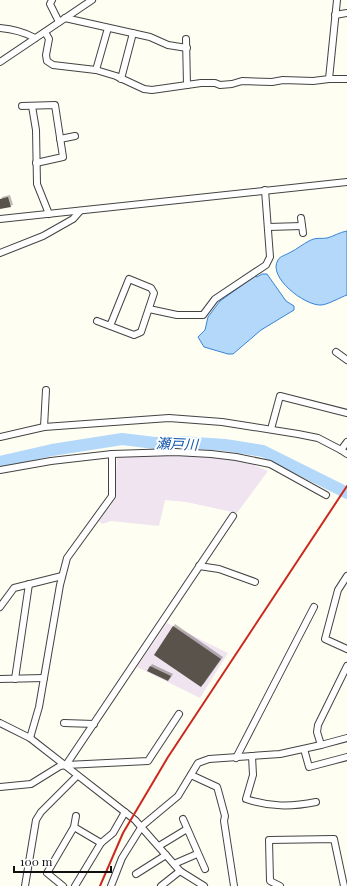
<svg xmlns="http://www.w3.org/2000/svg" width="347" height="886" font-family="'Playfair Display','Noto Sans JP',serif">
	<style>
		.industrial { fill: #efe4ef }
		.water { fill: #b4d8fa; stroke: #3584d7 }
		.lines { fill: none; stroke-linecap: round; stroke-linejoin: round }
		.river { stroke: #b4d8fa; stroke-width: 12 }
		.building { fill: #5a524b; filter: url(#shadow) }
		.minor-casing { stroke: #434343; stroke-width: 8 }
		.minor { stroke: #fff; stroke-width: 6 }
		.rail { stroke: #cb291d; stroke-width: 2 }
		.labels { text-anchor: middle; stroke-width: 4; stroke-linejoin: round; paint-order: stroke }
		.water-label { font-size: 14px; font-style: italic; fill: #0f55ac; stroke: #fff }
	</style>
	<defs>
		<filter id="shadow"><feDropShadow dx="2" dy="-2" stdDeviation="0" flood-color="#0004"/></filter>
	</defs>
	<rect width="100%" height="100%" fill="#fffef3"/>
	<g class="industrial">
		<path d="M172 454 230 459 254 465 268 471 237 513 186 502 165 500 159 526 111 521 102 524 99 521 111 505 115 493 117 457 131 455Z"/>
		<path d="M167 623 228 653 200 698 137 667Z"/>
	</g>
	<g class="water">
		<path d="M347 231V295C341 297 327 305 321 305 305 306 267 277 278 260 280 256 286 255 291 252 297 249 303 244 309 241 316 237 320 239 327 238 332 237 340 232 347 231Z"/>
		<path d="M262 274H267L286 301 294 306V310L261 330 233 354H228L204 347 198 337 205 330 208 317 220 301 255 276 257 277Z"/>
	</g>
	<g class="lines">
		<path class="river" d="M0 462 52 450 122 439 155 443 181 442 225 445 263 451 347 493"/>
	</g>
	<g class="building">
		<path d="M8 197 11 207 0 209V199Z"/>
		<path d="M173 626 221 659 201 687 154 655Z"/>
		<path d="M150 666 171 676 168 681 147 671Z"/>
	</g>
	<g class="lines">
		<defs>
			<g id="minor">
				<path d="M52 0 50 4 59 22"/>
				<path d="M335 15 347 13"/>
				<path d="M65 18 150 37 168 45 187 48"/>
				<path d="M0 28C13 29 24 32 35 38"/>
				<path d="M45 32 49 39 46 55 47 61 53 65 96 70 116 76 144 89 152 90 201 83H215L220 85 232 84 242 81 272 82 283 80 313 81 329 79H347"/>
				<path d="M186 39 187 85"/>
				<path d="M0 62 92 0"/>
				<path d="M96 70 108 28"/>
				<path d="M121 79 133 33"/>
				<path d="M329 79 337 0"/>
				<path d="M22 106 55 105 63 157 36 163"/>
				<path d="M32 106 36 130 37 184 49 214"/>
				<path d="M60 139 75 136"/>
				<path d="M301 218 303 233"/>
				<path d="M0 219 347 182"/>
				<path d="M268 227 302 226"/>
				<path d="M0 253 43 236 73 219 80 211"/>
				<path d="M149 309 177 315H203L215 299 266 265 270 257 265 190"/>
				<path d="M97 321 134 335 141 332 154 293 151 288 129 279 110 326"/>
				<path d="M336 352 347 360"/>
				<path d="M44 427 46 390"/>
				<path d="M271 429 280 396 347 413"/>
				<path d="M0 437 44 427 169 418 222 422 298 434 318 438 341 450 347 454"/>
				<path d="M341 450 347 442"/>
				<path d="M0 470 51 461 112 454 175 452 211 454 236 457 270 464 326 495"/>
				<path d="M199 566 219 569 255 582"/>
				<path d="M347 576 338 590 325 639 347 649"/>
				<path d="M0 607 14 588 62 576"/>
				<path d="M0 679 44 678"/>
				<path d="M15 679 29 584"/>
				<path d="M0 723 30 738 135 820 180 871 204 886"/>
				<path d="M64 723 94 724"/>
				<path d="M30 738 39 707 60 585 67 558 112 496V454"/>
				<path d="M321 745 317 732 318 725 347 666"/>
				<path d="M304 749 309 767 347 757"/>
				<path d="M252 756 253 775 246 799C270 807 291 807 316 802"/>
				<path d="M236 758 314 607"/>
				<path d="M66 765 233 516"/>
				<path d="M191 775 217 787 218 790 225 816 224 821 234 886"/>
				<path d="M0 787 31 784 60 766 66 765 148 761 179 714"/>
				<path d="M183 819 205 869"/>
				<path d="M74 827 101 843"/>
				<path d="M159 846 187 829"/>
				<path d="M174 864 197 854"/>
				<path d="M136 874 166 855"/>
				<path d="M25 886 36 820 41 812 77 776"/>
				<path d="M63 886 47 873 74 827 76 816"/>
				<path d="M75 886 101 843 113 833 125 812"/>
				<path d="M111 886 122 858 142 826 178 796 198 763 209 759 280 754 321 745 347 738"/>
				<path d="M161 886 180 871"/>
				<path d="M280 886 270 881 269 840 334 839 344 886"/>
			</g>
		</defs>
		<use href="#minor" class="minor-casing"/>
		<use href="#minor" class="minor"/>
		<path class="rail" d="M100 886 123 833 168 757 347 486"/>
	</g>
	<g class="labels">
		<g class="water-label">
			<text transform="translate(177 444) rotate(2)" y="5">瀬戸川</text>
		</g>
	</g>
	<path d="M14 866v6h97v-6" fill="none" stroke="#101010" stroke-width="2"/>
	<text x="20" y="866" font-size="12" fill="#101010" stroke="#ffffff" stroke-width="3" paint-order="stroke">100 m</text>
</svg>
